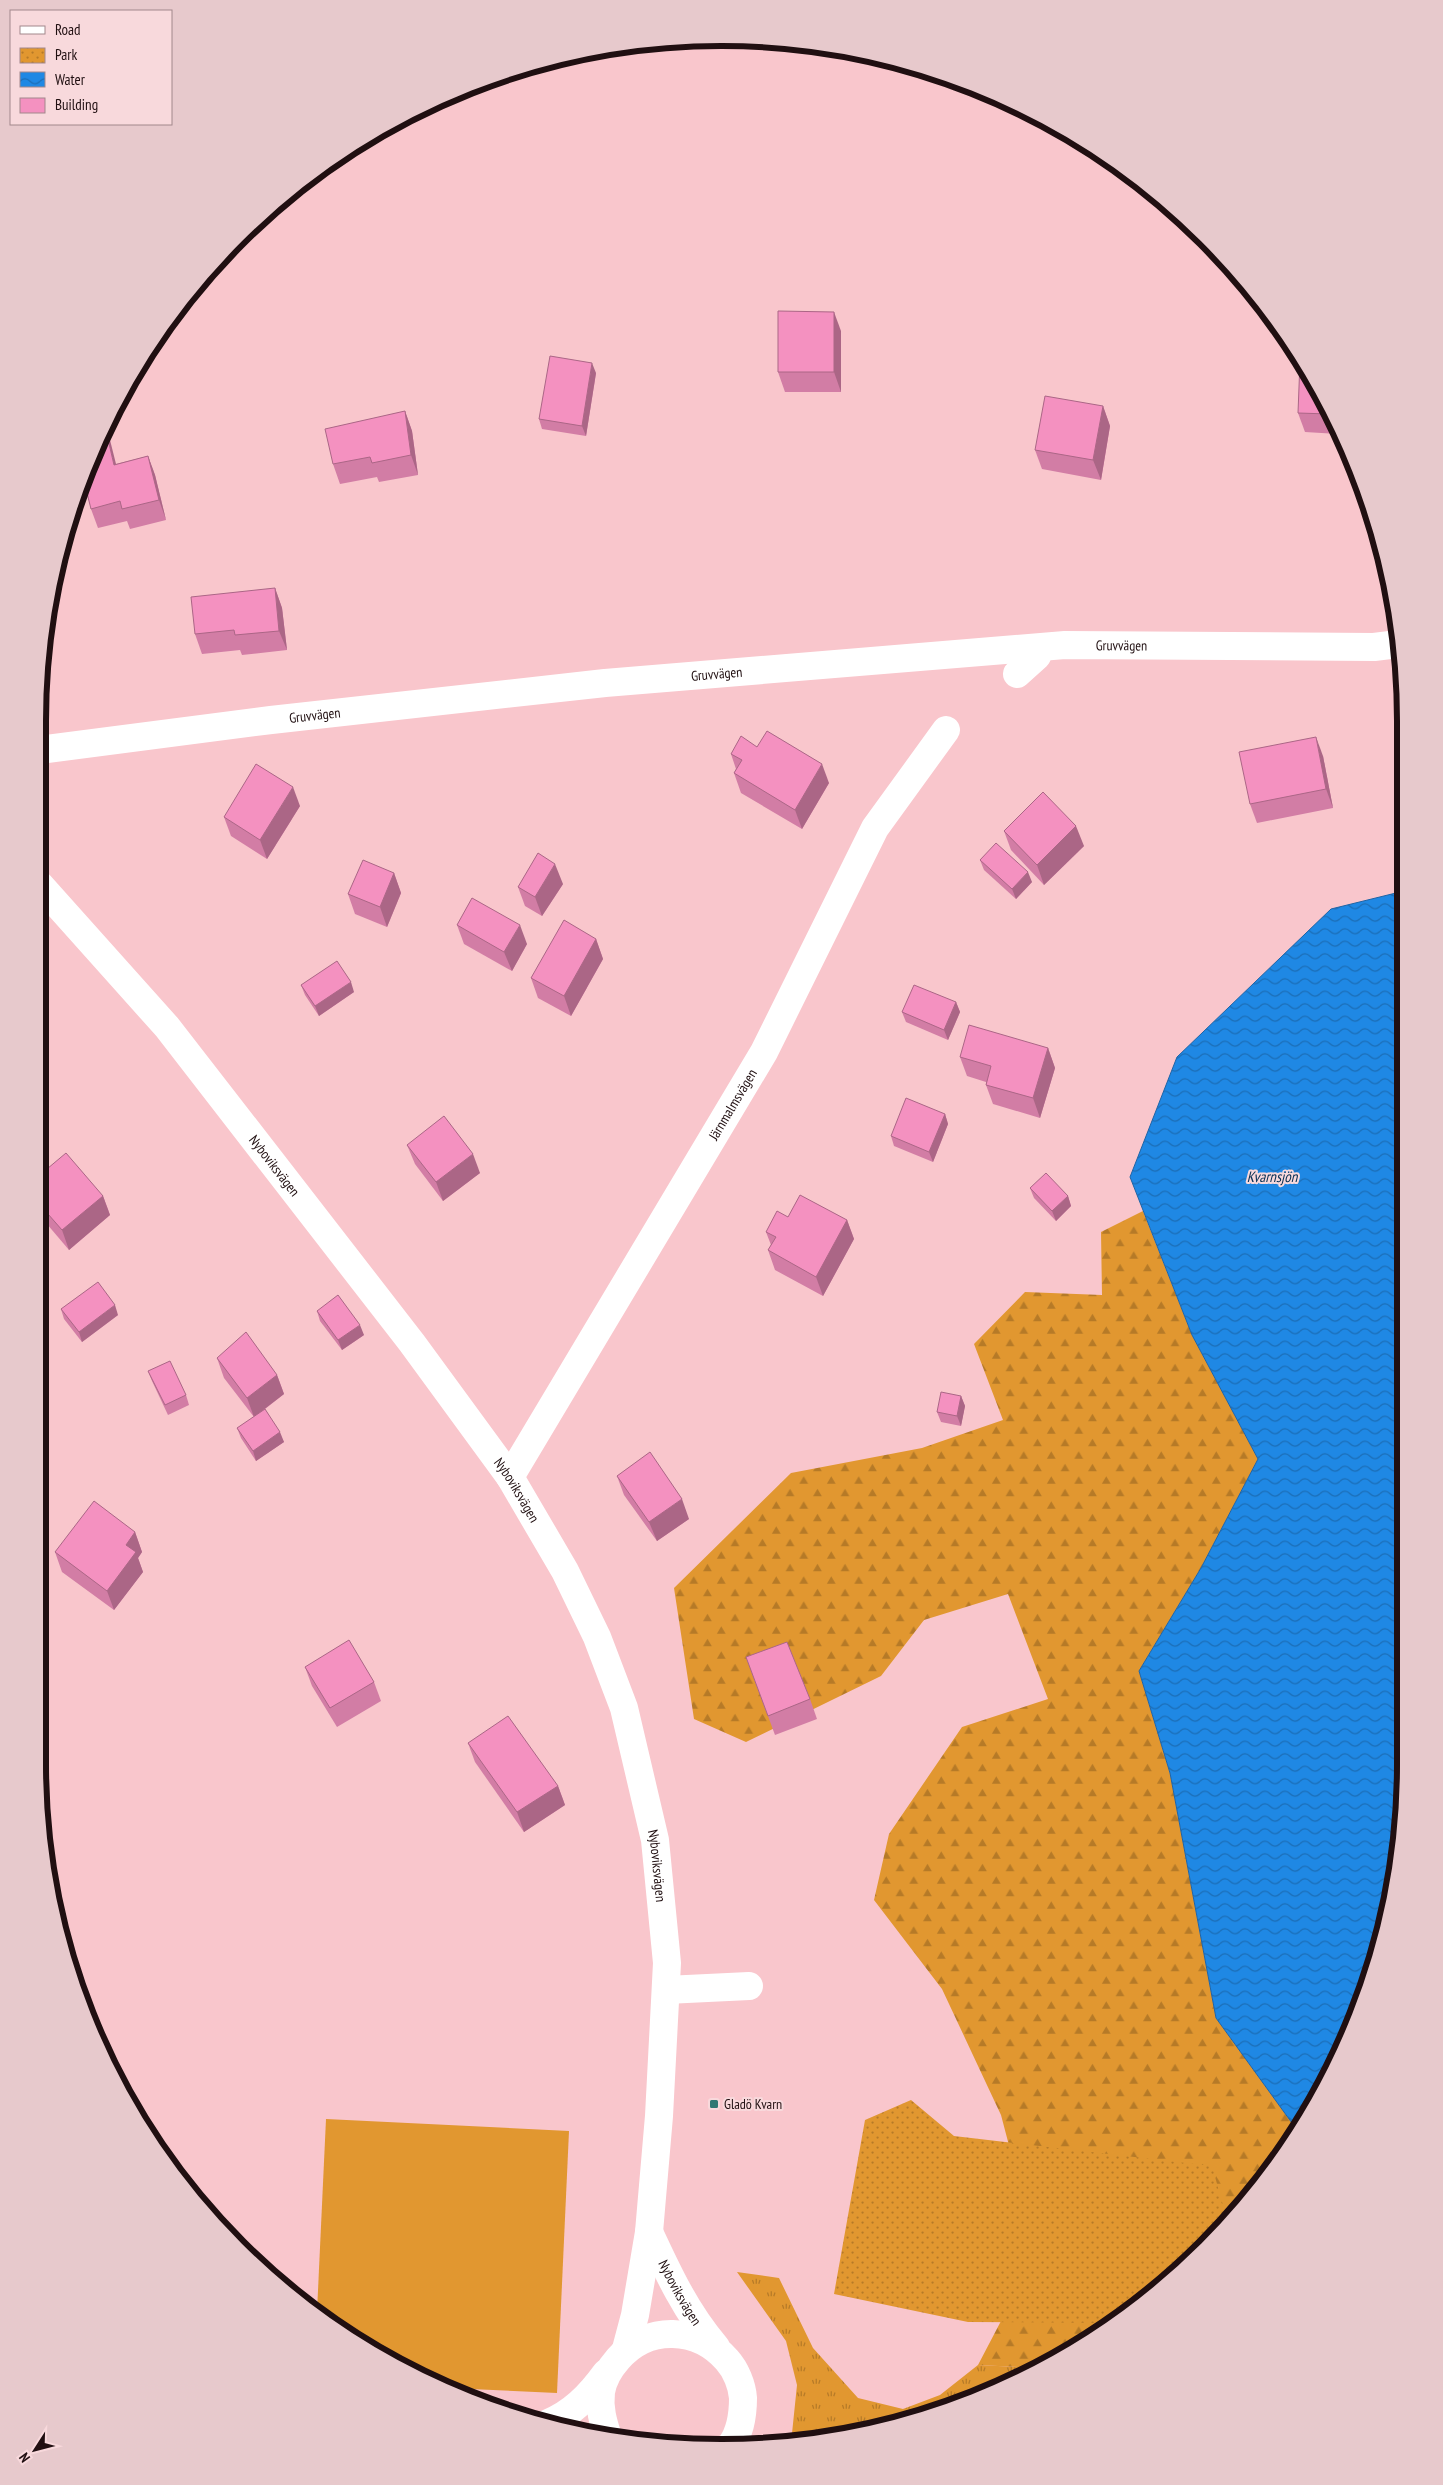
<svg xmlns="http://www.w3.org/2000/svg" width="1443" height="2485" font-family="'PT Sans Narrow',sans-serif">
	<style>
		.grass { fill: url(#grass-tufts) }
		.forest { fill: url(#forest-firs) }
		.park { fill: url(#park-dots) }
		.garden { fill: #e19730 }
		.water { fill: url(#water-waves); stroke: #1f64a5 }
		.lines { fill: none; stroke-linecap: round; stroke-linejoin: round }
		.minor { stroke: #fff; stroke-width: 28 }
		.wall { fill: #d27da5 }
		.shaded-wall { fill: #ab6686 }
		.building { fill: #f491c0; stroke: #ab6686 }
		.poi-dot { fill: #2f7874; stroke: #f8d9dc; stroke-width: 2 }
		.labels { text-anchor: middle; stroke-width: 4; stroke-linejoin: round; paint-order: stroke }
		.street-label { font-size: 14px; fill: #200f11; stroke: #f8d9dc }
		.poi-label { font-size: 14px; fill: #200f11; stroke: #f8d9dc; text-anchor: start }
		.water-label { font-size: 15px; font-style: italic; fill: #072f53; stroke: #f8d9dc }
		.rim { fill: none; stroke: #200f11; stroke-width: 6 }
	</style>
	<defs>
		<pattern id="grass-tufts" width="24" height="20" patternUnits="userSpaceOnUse" patternTransform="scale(1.25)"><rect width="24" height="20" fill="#e19730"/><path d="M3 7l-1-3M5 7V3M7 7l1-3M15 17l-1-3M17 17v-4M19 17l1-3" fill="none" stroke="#b67a27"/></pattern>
		<pattern id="forest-firs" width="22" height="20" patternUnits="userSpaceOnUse" patternTransform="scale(1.25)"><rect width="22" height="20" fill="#e19730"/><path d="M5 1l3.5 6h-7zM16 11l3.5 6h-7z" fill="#b67a27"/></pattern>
		<pattern id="park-dots" width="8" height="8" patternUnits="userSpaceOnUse" patternTransform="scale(1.25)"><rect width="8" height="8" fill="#e19730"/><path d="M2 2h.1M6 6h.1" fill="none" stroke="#b67a27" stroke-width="1.8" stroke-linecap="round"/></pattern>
		<pattern id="water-waves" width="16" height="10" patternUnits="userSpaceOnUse" patternTransform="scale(1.25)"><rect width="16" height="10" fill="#1f88e4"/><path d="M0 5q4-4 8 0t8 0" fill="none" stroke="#1b6eb7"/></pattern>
	</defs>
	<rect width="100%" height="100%" fill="#f9c6cc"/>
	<path class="grass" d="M737 2272 779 2278 813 2348 858 2398 903 2409 940 2395 978 2365 1038 2368 983 2396 855 2434 791 2443 797 2385 786 2341Z"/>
	<path class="forest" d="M1143 1211 1192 1335 1258 1459 1201 1568 1139 1671 1170 1773 1216 2018 1297 2130 1290 2143 1172 2278 1064 2356 1038 2368 978 2365 1037 2252 1001 2115 942 1989 874 1900 889 1834 962 1727 1048 1699 1008 1594 924 1620 881 1676 746 1742 694 1719 674 1588 791 1473 922 1448 1003 1420 974 1344 1025 1292 1102 1295 1101 1232Z"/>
	<path class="park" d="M911 2100 954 2136 1212 2166 1226 2216 1172 2278 1109 2323 968 2322 834 2294 865 2120Z"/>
	<path class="garden" d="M326 2119 569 2131 557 2393 447 2388 419 2377 341 2332 317 2312Z"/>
	<path class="water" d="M1404 891V1809L1369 1983 1297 2130 1216 2018 1170 1773 1139 1671 1201 1568 1258 1459 1192 1335 1130 1177 1177 1057 1331 909Z"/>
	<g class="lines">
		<g class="minor">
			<path d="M1017 674 1037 656"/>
			<path id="s1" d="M39 750 271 720 605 683 1065 645 1374 647 1398 644"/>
			<path id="s2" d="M40 885 167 1027 412 1343 510 1477 565 1571 597 1637 624 1708 655 1840 667 1963 659 2116 649 2232 635 2315 626 2349"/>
			<path id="s3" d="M510 1477 764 1052 875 828 946 730"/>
			<path d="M666 1990 749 1986"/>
			<path id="s4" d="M649 2232C668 2273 686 2312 716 2347"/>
			<path d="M546 2424C572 2414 590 2395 606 2373"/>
			<path d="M608 2437C603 2422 599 2408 601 2392 603 2380 610 2368 618 2359 648 2324 698 2327 727 2360 736 2370 742 2385 743 2398 743 2415 741 2431 731 2445"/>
		</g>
	</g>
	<g class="wall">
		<path d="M841 331V392H785L778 372Z"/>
		<path d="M596 373 586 436 542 429 539 419Z"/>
		<path d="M1314 379 1338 434 1305 432 1298 413Z"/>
		<path d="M1103 406 1110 426 1101 480 1042 469 1035 450Z"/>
		<path d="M405 411 412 431 418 475 379 482 377 477 340 484 333 464Z"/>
		<path d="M148 456 155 475 166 520 130 529 127 521 98 528 91 509 116 464Z"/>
		<path d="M275 588 282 608 287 650 242 655 240 650 202 654 195 634Z"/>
		<path d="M757 747 829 783 802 829 741 793 734 773 736 769 731 754Z"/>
		<path d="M1323 756 1333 808 1257 823 1250 804Z"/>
		<path d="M300 806 267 859 231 836 224 817Z"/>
		<path d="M1004 831 1084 846 1044 885 1011 850Z"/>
		<path d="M980 860 1032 882 1016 899 984 870Z"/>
		<path d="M394 873 401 893 387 927 355 914 348 894Z"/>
		<path d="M563 884 542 916 525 906 518 887Z"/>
		<path d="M457 925 527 944 512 971 464 944Z"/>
		<path d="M596 939 603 959 571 1016 538 998 531 978Z"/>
		<path d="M301 985 354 992 319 1016 305 995Z"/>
		<path d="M956 1002 960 1012 948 1040 906 1022 902 1012Z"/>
		<path d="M1048 1048 1055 1068 1040 1118 993 1104 986 1085V1082L967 1076 960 1057Z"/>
		<path d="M945 1114 948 1124 933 1162 894 1146 891 1136Z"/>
		<path d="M407 1145 480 1173 443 1201 415 1164Z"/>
		<path d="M41 1174 103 1196 110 1215 69 1250 41 1217Z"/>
		<path d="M1030 1188 1068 1196 1071 1206 1056 1221 1034 1198Z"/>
		<path d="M847 1220 854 1239 823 1296 775 1270 768 1250 771 1245 766 1232Z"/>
		<path d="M61 1309 118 1315 82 1342 64 1319Z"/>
		<path d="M317 1311 364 1335 342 1350 320 1321Z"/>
		<path d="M217 1358 277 1375 284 1394 265 1409 284 1442 256 1461 241 1438 237 1428 254 1417 224 1378Z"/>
		<path d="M148 1371 186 1395 189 1405 168 1415 152 1381Z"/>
		<path d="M961 1396 965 1406 961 1426 941 1422 937 1412Z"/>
		<path d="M617 1476 689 1519 657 1541 624 1495Z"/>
		<path d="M135 1532 142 1552 138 1558 143 1572 114 1610 62 1572 55 1552Z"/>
		<path d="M746 1657 810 1699 817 1719 775 1735Z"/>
		<path d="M305 1667 374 1682 381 1701 337 1727 312 1686Z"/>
		<path d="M468 1743 558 1786 565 1805 524 1832 475 1762Z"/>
	</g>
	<g class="shaded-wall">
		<path d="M834 312 841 331V392L834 372Z"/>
		<path d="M592 363 596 373 586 436 582 426Z"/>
		<path d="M1103 406 1110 426 1101 480 1093 460Z"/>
		<path d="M405 411 412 431 418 475 411 455Z"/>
		<path d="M108 432 121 484 114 465 107 435Z"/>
		<path d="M148 456 155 475 166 520 159 500Z"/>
		<path d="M275 588 282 608 287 650 279 631Z"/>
		<path d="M1316 737 1323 756 1333 808 1326 789Z"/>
		<path d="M822 764 829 783 802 829 795 810Z"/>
		<path d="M293 787 300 806 267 859 260 840Z"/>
		<path d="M1076 826 1084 846 1044 885 1037 865Z"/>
		<path d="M555 864 563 884 542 916 535 897Z"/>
		<path d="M1028 872 1032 882 1016 899 1012 889Z"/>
		<path d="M394 873 401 893 387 927 380 907Z"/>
		<path d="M520 925 527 944 512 971 504 952Z"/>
		<path d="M596 939 603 959 571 1016 564 996Z"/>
		<path d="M351 982 354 992 319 1016 315 1006Z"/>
		<path d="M956 1002 960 1012 948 1040 944 1030Z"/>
		<path d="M1048 1048 1055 1068 1040 1118 1033 1098Z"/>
		<path d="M945 1114 948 1124 933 1162 929 1152Z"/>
		<path d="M473 1154 480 1173 443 1201 436 1182Z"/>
		<path d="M103 1196 110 1215 69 1250 62 1230Z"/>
		<path d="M1068 1196 1071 1206 1056 1221 1052 1211Z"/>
		<path d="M847 1220 854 1239 823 1296 816 1277Z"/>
		<path d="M115 1305 118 1315 82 1342 79 1332Z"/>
		<path d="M360 1325 364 1335 342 1350 338 1340Z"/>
		<path d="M277 1375 284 1394 254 1417 247 1398Z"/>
		<path d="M961 1396 965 1406 961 1426 957 1416Z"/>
		<path d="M280 1432 284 1442 256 1461 253 1451Z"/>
		<path d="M682 1499 689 1519 657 1541 649 1522Z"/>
		<path d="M135 1532 142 1552 138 1558 143 1572 114 1610 107 1591 126 1545Z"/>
		<path d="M558 1786 565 1805 524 1832 517 1812Z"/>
	</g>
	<g class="building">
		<path d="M778 311 834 312V372H778Z"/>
		<path d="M550 356 592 363 582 426 539 419Z"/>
		<path d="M1300 361 1314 379 1329 414 1298 413Z"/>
		<path d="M1045 396 1103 406 1093 460 1035 450Z"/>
		<path d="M405 411 411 455 372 463 370 457 333 464 325 429Z"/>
		<path d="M107 435 114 465 148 456 159 500 122 509 120 501 91 509 84 481Z"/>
		<path d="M275 588 279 631 235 635 234 630 195 634 191 597Z"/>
		<path d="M767 731 822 764 795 810 734 773 742 760 731 754 741 736 757 747Z"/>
		<path d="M1316 737 1326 789 1250 804 1239 752Z"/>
		<path d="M256 764 293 787 260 840 224 817Z"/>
		<path d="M1043 792 1076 826 1037 865 1004 831Z"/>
		<path d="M996 843 1028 872 1012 889 980 860Z"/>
		<path d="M538 853 555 864 535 897 518 887Z"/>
		<path d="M363 860 394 873 380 907 348 894Z"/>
		<path d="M472 898 520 925 504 952 457 925Z"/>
		<path d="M564 920 596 939 564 996 531 978Z"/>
		<path d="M337 961 351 982 315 1006 301 985Z"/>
		<path d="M914 985 956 1002 944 1030 902 1012Z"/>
		<path d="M969 1025 1048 1048 1033 1098 986 1085 991 1066 960 1057Z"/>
		<path d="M906 1098 945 1114 929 1152 891 1136Z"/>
		<path d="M444 1116 473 1154 436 1182 407 1145Z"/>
		<path d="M66 1153 103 1196 62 1230 41 1206V1174Z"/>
		<path d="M1046 1173 1068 1196 1052 1211 1030 1188Z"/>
		<path d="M800 1195 847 1220 816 1277 768 1250 776 1237 766 1232 777 1211 788 1217Z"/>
		<path d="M98 1282 115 1305 79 1332 61 1309Z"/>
		<path d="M338 1295 360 1325 338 1340 317 1311Z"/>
		<path d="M246 1332 277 1375 247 1398 217 1358Z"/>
		<path d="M170 1361 186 1395 165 1405 148 1371Z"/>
		<path d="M941 1392 961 1396 957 1416 937 1412Z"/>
		<path d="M265 1409 280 1432 253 1451 237 1428Z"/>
		<path d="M650 1452 682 1499 649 1522 617 1476Z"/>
		<path d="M94 1501 135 1532 126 1545 136 1552 107 1591 55 1552Z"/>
		<path d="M349 1640 374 1682 330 1708 305 1667Z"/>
		<path d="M787 1642 810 1699 768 1716 746 1657Z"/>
		<path d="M508 1716 558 1786 517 1812 468 1743Z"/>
	</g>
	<rect class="poi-dot" x="709" y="2099" width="10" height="10" rx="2.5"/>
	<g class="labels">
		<g class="street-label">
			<text dy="5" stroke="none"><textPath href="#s1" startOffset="1088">Gruvvägen</textPath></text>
			<text dy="5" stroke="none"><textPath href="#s1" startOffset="682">Gruvvägen</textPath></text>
			<text dy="5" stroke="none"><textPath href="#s1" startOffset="278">Gruvvägen</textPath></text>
			<text dy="5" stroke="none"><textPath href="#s3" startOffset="434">Järnmalmsvägen</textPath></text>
			<text dy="5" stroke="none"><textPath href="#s2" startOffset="366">Nyboviksvägen</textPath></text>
			<text dy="5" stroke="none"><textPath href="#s2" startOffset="771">Nyboviksvägen</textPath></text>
			<text dy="5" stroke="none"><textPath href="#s2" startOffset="1176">Nyboviksvägen</textPath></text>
			<text dy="5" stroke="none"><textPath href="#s4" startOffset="68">Nyboviksvägen</textPath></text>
		</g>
		<g class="poi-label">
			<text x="724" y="2109">Gladö Kvarn</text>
		</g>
		<g class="water-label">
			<text x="1272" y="1182">Kvarnsjön</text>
		</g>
	</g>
	<path d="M0 0H1443V2485H0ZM721 46H722A675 675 0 0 1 1397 721V1764A675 675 0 0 1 722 2439H721A675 675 0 0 1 46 1764V721A675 675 0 0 1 721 46Z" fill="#e7c9cc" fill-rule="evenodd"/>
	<path class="rim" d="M721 46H722A675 675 0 0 1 1397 721V1764A675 675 0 0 1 722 2439H721A675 675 0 0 1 46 1764V721A675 675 0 0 1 721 46Z"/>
	<rect x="10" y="10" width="162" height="115" fill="#f8d9dc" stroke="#a2888b"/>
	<rect x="20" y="26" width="25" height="8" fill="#ffffff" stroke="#a2888b"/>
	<text x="55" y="35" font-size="15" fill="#200f11">Road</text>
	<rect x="20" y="48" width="25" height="15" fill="url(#park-dots)" stroke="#a2888b"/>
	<text x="55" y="60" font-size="15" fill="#200f11">Park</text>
	<rect x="20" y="72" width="25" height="15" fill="url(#water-waves)" stroke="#a2888b"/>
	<text x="55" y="85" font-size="15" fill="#200f11">Water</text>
	<rect x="20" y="98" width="25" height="15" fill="#f491c0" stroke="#a2888b"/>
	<text x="55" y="110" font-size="15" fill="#200f11">Building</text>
	<g transform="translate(35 2450) rotate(234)" stroke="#f8d9dc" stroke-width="4" paint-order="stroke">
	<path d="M0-4L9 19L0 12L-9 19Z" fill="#200f11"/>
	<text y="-8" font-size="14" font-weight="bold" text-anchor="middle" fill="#200f11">N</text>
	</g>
</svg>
